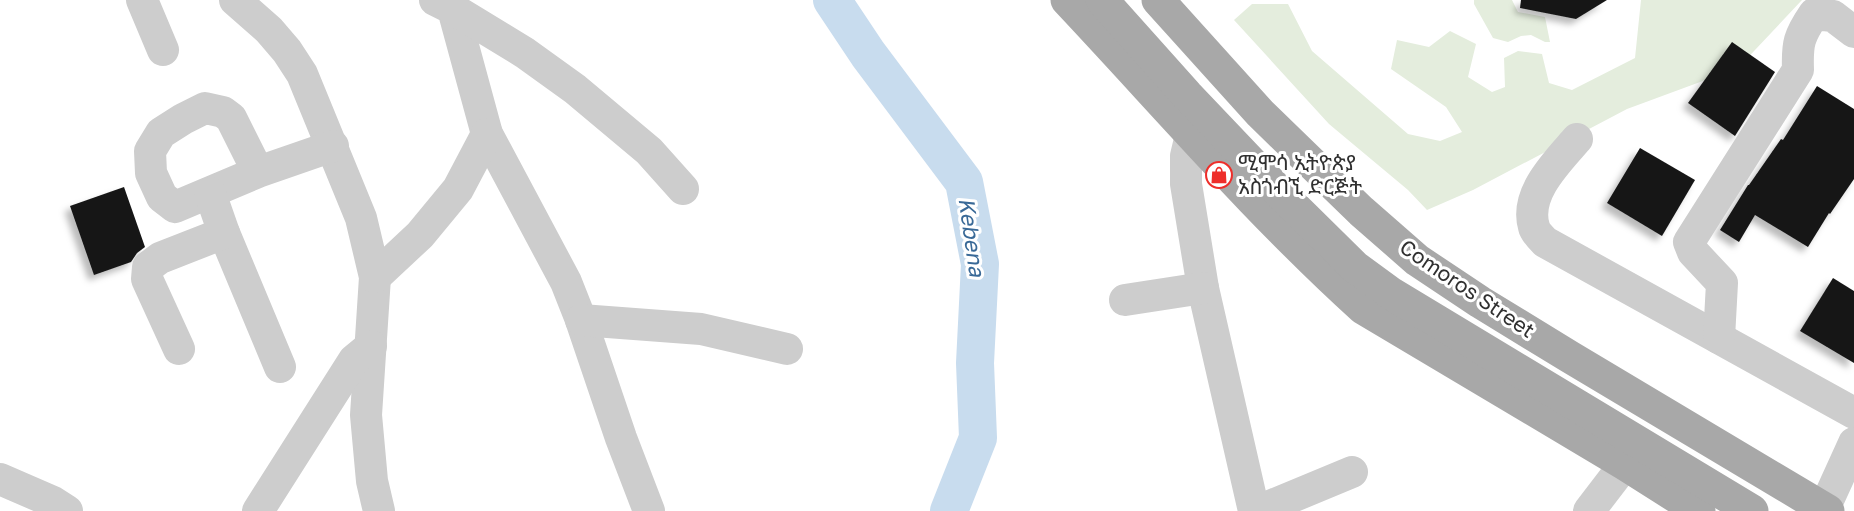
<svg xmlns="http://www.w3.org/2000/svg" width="1854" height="511" font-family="'Golos Text','Noto Sans Ethiopic',sans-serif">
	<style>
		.green { fill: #e4eddd }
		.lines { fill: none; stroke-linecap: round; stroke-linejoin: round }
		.river { stroke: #c8dcee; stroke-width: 38 }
		.building { fill: #171717; filter: url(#shadow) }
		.minor { stroke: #cdcdcd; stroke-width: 32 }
		.major { stroke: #a8a8a8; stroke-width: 33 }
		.labels { text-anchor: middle; stroke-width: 6; stroke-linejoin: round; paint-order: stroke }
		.poi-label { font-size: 21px; fill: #303030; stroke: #fff; text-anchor: start }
		.street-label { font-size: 21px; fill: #303030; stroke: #fff }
		.water-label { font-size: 22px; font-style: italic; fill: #396997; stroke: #fff }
	</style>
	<defs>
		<filter id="shadow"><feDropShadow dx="-5.5" dy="5.5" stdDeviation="3" flood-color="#0004"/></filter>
	</defs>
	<rect width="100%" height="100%" fill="#fff"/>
	<g class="green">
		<path d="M1474 0H1512L1518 12 1545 17 1550 42H1545L1531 35 1521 36 1508 42 1493 38 1474 4Z"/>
		<path d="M1641 0H1802L1738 68 1627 109 1473 190 1427 210 1408 190 1329 124 1234 20 1252 4H1288L1312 51 1408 134 1440 141 1462 132 1446 107 1391 69 1397 40 1429 47 1450 31 1476 44 1468 77 1492 92 1505 87 1504 58 1518 51 1542 54 1549 83 1572 90 1635 58Z"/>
	</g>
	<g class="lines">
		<path class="river" d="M832 0 868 54 964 182 980 264 975 363 978 438 949 511"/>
	</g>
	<g class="building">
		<path d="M1521 0H1607L1576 19 1520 8Z"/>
		<path d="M1732 42 1775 72 1735 136 1688 103Z"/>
		<path d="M1817 86 1854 109V179L1830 214 1829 213 1808 247 1755 215 1739 242 1720 230 1748 185H1749L1781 139 1783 140Z"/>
		<path d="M1640 148 1695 180 1662 236 1607 203Z"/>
		<path d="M124 187 145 247 137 253 131 262 94 275 70 206Z"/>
		<path d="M1833 278 1854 291V363L1800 331Z"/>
	</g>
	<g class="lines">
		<g class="minor">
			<path d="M142 0 163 50"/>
			<path d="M235 0 269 30 287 51 302 74 361 218 375 277 366 415 372 481 379 511"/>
			<path d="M435 0 453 9 487 134 566 282 581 320 621 438 649 511"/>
			<path d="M453 9 525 53 575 89 649 151 683 189"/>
			<path d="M1191 135 1186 156V184L1203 288 1254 511"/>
			<path d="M1577 139C1557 162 1524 194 1534 227 1535 232 1541 238 1545 242L1854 413"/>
			<path d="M258 172 175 207 162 197 151 173 150 151 161 133 183 119 205 108 223 112 231 118 258 172 333 146"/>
			<path d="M224 233 280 367"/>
			<path d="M375 277 420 235 458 189 487 134"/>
			<path d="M1125 300 1203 288"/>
			<path d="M581 320 701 329 787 349"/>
			<path d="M1719 338 1722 283 1693 252 1689 242 1798 70C1797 43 1799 36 1814 14L1833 16 1854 32"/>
			<path d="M179 349 147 279 148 267 160 258 224 233 210 193"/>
			<path d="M0 479 53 502 67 511"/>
			<path d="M1824 509 1854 443"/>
			<path d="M258 511 354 360 371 346"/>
			<path d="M1258 511 1352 472"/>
			<path d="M1589 511 1625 464"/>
		</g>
		<g class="major">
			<path d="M1067 0C1165 104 1257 212 1363 308L1625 464 1699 511"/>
			<path d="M1102 0 1187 95 1285 198 1355 267 1392 294 1752 511"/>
			<path d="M1158 0 1260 113 1361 211 1417 260 1480 302 1570 357 1828 511"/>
		</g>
	</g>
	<defs>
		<symbol id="shop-ring" viewBox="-11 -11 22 22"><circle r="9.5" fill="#fff" stroke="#ee2e2a" stroke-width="1.5"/><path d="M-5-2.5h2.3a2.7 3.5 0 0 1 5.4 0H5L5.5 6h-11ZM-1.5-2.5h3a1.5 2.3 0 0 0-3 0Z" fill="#ee2e2a"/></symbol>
	</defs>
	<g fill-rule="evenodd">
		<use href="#shop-ring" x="1204" y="160" width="30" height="30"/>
	</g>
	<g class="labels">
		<g class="poi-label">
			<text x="1238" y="170">ሚሞሳ ኢትዮጵያ<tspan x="1238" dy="24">አስጎብኚ ድርጅት</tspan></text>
		</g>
		<g class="street-label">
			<text transform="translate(1467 289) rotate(34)" y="7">Comoros Street</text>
		</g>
		<g class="water-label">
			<text transform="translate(972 237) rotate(82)" y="8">Kebena</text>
		</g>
	</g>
</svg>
